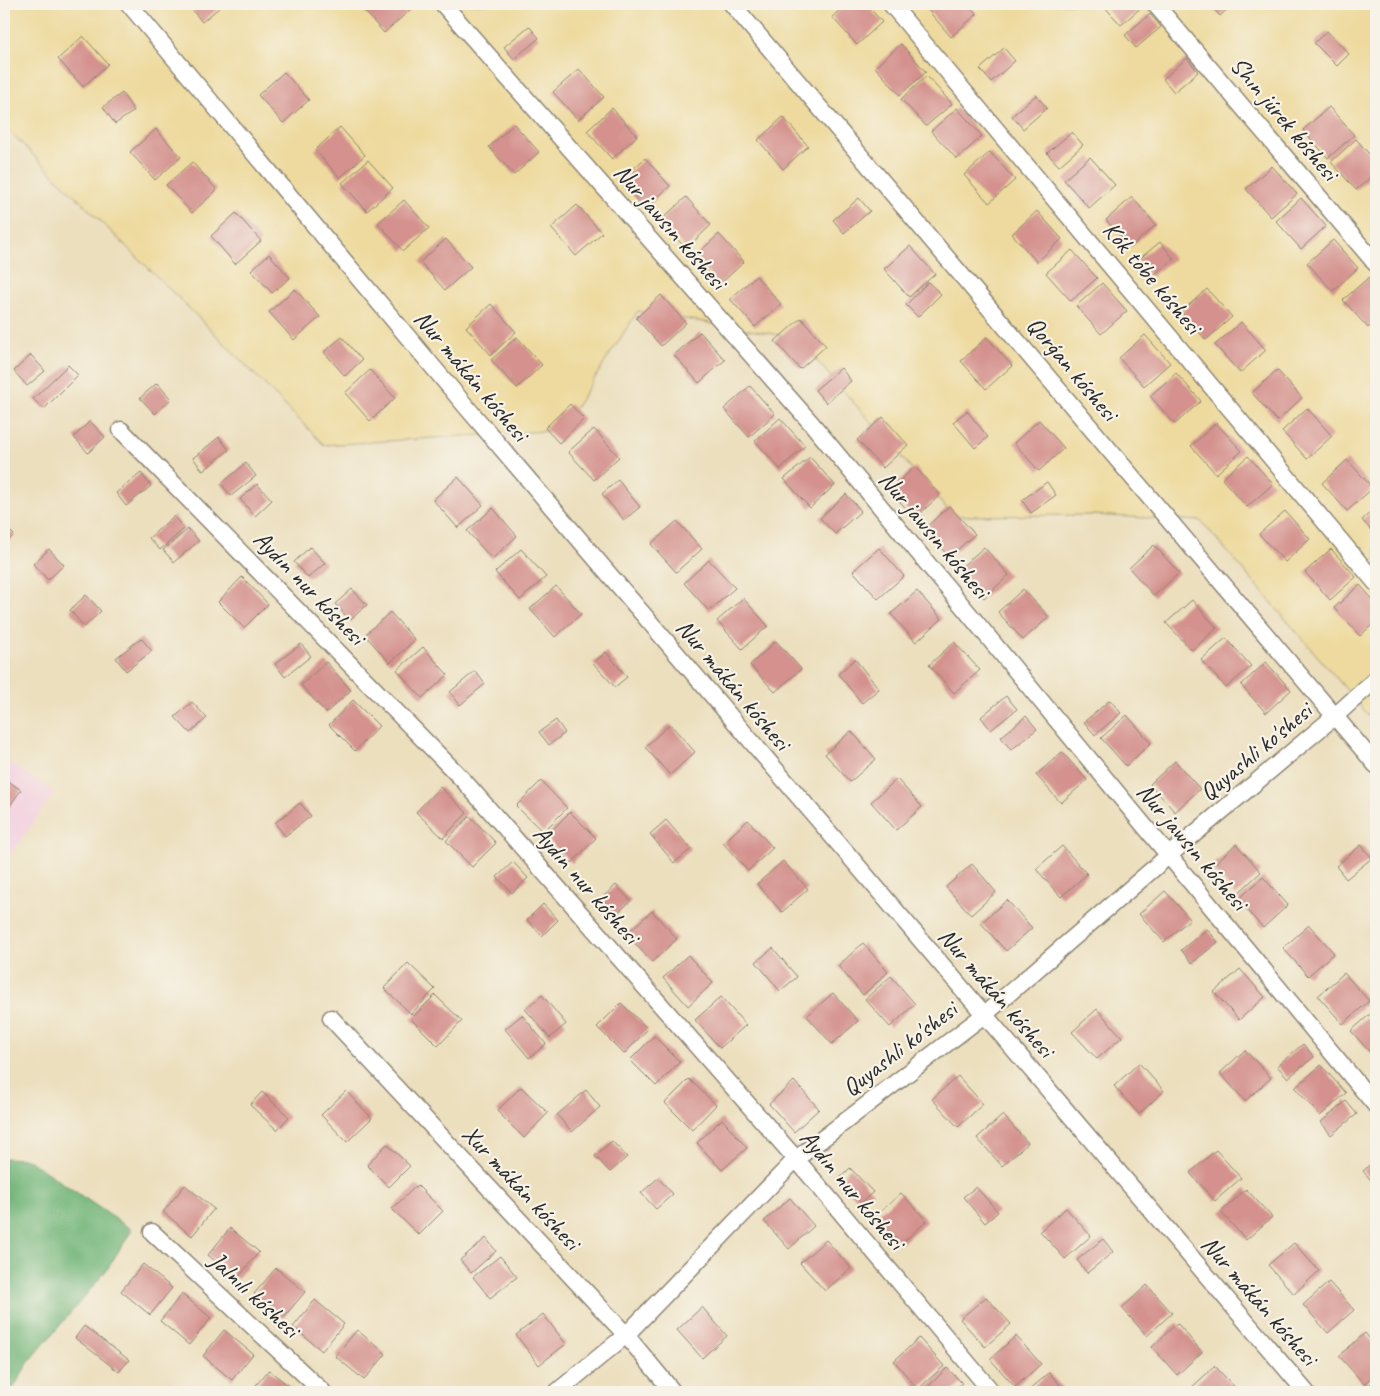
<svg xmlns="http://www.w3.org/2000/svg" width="1380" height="1396" font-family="Caveat,sans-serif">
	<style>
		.built { fill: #f3cfdf }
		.forest { fill: #73b67a; stroke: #4f7052 }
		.sand { fill: #eeda9e; stroke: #8c8264 }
		.building { fill: #d4918d }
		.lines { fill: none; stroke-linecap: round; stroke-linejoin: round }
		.street-casing { stroke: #8c8574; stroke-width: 19 }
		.street { stroke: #fff; stroke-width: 16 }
		.labels { text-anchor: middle; stroke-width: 4.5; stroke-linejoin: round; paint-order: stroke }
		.street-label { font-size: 25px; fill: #2b2b2b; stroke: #f7f3e8 }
	</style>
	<rect width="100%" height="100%" fill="#f7f3e8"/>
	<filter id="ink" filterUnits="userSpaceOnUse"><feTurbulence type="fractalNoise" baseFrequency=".02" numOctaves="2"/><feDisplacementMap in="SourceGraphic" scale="10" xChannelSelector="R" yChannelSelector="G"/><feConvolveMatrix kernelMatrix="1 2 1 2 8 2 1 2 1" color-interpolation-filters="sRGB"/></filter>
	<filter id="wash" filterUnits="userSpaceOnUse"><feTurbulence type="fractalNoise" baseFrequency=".0096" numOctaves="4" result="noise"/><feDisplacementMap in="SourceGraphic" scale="20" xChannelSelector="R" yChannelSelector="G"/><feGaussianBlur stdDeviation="1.12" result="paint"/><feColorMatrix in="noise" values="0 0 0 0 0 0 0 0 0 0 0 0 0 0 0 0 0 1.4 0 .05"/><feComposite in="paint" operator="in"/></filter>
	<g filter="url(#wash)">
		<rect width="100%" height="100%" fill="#ecdfbe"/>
		<path class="built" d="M4 758 54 793 4 864Z"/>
		<path class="forest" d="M4 1158 27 1159 132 1230 106 1271 28 1363 11 1392H4Z"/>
		<path class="sand" d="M4 4H1376V724L1201 521 1092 515 953 516 797 338 638 311 561 430 324 445 209 328 4 126Z"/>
		<g id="blocks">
			<g class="building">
				<path d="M194 4H218L220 7 202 22 190 7Z"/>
				<path d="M360 4H404L410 10 384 33 359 5Z"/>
				<path d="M847 4H866L882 22 857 45 832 17Z"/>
				<path d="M932 4H968L977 14 951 37 927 9Z"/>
				<path d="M1102 4H1145L1121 25Z"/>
				<path d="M1209 4H1233L1220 16Z"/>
				<path d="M1150 14 1161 27 1136 48 1125 35Z"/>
				<path d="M529 26 539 38 514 59 504 47Z"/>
				<path d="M1327 31 1349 54 1337 66 1314 43Z"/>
				<path d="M83 36 108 64 83 87 58 59Z"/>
				<path d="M901 44 926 72 900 95 875 67Z"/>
				<path d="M1004 48 1015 61 991 82 980 69Z"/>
				<path d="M1187 58 1198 72 1174 92 1163 79Z"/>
				<path d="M579 69 604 97 578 120 553 92Z"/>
				<path d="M284 72 309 100 283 123 258 95Z"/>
				<path d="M927 76 952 104 926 126 901 99Z"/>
				<path d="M122 93 134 111 115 124 103 107Z"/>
				<path d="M1036 95 1047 108 1023 129 1012 116Z"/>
				<path d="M1329 107 1354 135 1328 158 1303 130Z"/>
				<path d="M612 108 637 136 612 159 587 131Z"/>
				<path d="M957 108 982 136 957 159 931 131Z"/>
				<path d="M783 117 808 146 783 169 758 140Z"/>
				<path d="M514 124 539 152 514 175 489 147Z"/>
				<path d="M340 127 365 155 340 178 315 150Z"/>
				<path d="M156 129 181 157 155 180 130 152Z"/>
				<path d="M1072 132 1083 145 1059 166 1047 153Z"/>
				<path d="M1356 139 1376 162V172L1356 190 1331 162Z"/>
				<path d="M990 152 1015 180 989 203 964 175Z"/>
				<path d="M1090 157 1115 185 1089 208 1064 180Z"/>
				<path d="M645 158 670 186 645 209 620 181Z"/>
				<path d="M368 160 393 188 367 211 342 183Z"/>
				<path d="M192 162 217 190 192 213 166 185Z"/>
				<path d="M1272 166 1297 194 1271 217 1246 189Z"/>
				<path d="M686 197 711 225 686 249 661 220Z"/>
				<path d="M1132 197 1156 225 1131 247 1106 220Z"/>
				<path d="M859 198 870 211 844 233 833 220Z"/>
				<path d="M1301 198 1326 226 1301 249 1276 221Z"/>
				<path d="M404 200 429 228 403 251 378 223Z"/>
				<path d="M577 205 602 233 576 256 551 228Z"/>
				<path d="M1037 211 1062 239 1037 262 1012 234Z"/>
				<path d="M236 213 261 241 235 264 211 236Z"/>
				<path d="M719 234 744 262 719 285 694 257Z"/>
				<path d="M446 239 471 267 445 290 420 262Z"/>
				<path d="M1333 240 1358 268 1333 291 1307 263Z"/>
				<path d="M1160 242 1174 259 1151 277 1138 260Z"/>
				<path d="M910 246 935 274 909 297 884 269Z"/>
				<path d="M1072 250 1097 278 1071 301 1046 273Z"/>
				<path d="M269 254 290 278 272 293 251 270Z"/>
				<path d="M756 276 781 304 755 327 730 299Z"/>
				<path d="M1369 277 1376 285V320L1368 328 1343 300Z"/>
				<path d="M928 282 941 294 918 317 906 305Z"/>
				<path d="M1102 283 1127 311 1101 334 1076 306Z"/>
				<path d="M295 289 320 317 294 340 269 312Z"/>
				<path d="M1207 289 1232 317 1206 340 1181 312Z"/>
				<path d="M661 295 686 323 661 346 636 318Z"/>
				<path d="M491 304 516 332 491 355 466 327Z"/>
				<path d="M801 318 826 346 800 369 775 341Z"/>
				<path d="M1241 322 1266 350 1240 373 1215 345Z"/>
				<path d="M700 332 725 360 699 383 674 355Z"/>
				<path d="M1145 335 1170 363 1144 386 1119 358Z"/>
				<path d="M342 337 362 360 345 376 324 352Z"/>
				<path d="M517 337 542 365 517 388 491 360Z"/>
				<path d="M987 337 1012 366 986 389 961 361Z"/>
				<path d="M31 355 45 371 27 386 14 371Z"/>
				<path d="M68 365 78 375 44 409 33 399Z"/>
				<path d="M841 368 851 381 826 403 815 390Z"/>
				<path d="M370 370 395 398 370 421 345 393Z"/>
				<path d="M1277 370 1302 398 1277 421 1252 393Z"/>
				<path d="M1176 373 1201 401 1175 424 1150 396Z"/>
				<path d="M157 383 171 399 155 414 140 398Z"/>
				<path d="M750 386 775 414 749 437 724 409Z"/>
				<path d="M570 404 584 419 559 443 545 428Z"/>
				<path d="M1307 408 1332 436 1307 459 1282 431Z"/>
				<path d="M967 411 988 437 975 448 953 422Z"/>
				<path d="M883 417 908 445 883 468 857 440Z"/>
				<path d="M780 418 805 446 780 469 755 441Z"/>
				<path d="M1039 420 1064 448 1039 471 1014 443Z"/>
				<path d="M90 421 105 437 88 453 74 437Z"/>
				<path d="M1216 423 1242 451 1216 474 1191 446Z"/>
				<path d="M594 429 619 457 594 480 568 452Z"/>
				<path d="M219 437 229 450 203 471 193 458Z"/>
				<path d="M1248 456 1273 484 1247 507 1222 479Z"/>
				<path d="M810 457 835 485 810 508 784 479Z"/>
				<path d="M1347 460 1373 488 1347 511 1322 483Z"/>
				<path d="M246 463 256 476 231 496 221 484Z"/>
				<path d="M915 467 940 495 915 518 889 490Z"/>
				<path d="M141 473 151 486 126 506 116 493Z"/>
				<path d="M458 477 483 505 458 528 433 500Z"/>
				<path d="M618 480 640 507 624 520 602 494Z"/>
				<path d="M1047 482 1056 495 1031 513 1022 500Z"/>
				<path d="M257 484 272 500 255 516 240 499Z"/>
				<path d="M846 494 861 511 835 534 820 518Z"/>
				<path d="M949 506 975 534 949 557 924 529Z"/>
				<path d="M1376 507V536L1362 520Z"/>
				<path d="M493 508 517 536 492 559 467 531Z"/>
				<path d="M1285 511 1310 539 1285 562 1259 534Z"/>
				<path d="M174 516 184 529 160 550 149 538Z"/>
				<path d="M677 521 702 549 676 572 651 544Z"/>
				<path d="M4 525 14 535 4 545Z"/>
				<path d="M188 529 199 541 174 562 163 550Z"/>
				<path d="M1154 545 1179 573 1154 596 1129 568Z"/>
				<path d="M310 547 325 563 308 578 294 562Z"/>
				<path d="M984 547 1009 575 984 598 958 570Z"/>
				<path d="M879 548 904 576 878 599 853 571Z"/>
				<path d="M49 549 64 565 48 580 33 564Z"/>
				<path d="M521 549 546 577 520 600 495 572Z"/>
				<path d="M1331 549 1356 577 1330 600 1305 572Z"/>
				<path d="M709 560 735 588 709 611 684 583Z"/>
				<path d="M242 577 268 604 244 628 218 602Z"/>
				<path d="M1360 585 1376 603V621L1360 636 1334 608Z"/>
				<path d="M556 586 581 614 555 637 530 609Z"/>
				<path d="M352 589 367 605 350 620 335 604Z"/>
				<path d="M1023 589 1049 617 1023 640 998 612Z"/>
				<path d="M917 591 942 619 916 642 891 614Z"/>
				<path d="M86 595 101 611 84 627 70 610Z"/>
				<path d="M743 598 768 626 742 649 717 621Z"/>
				<path d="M1192 600 1217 628 1192 650 1166 623Z"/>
				<path d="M390 612 415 640 390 663 365 635Z"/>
				<path d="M141 638 152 651 126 671 116 658Z"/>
				<path d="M1226 638 1251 666 1226 688 1201 660Z"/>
				<path d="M776 641 801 669 775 692 750 665Z"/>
				<path d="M954 642 980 670 954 693 929 665Z"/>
				<path d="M301 644 311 656 285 677 275 664Z"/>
				<path d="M423 647 448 675 422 698 397 670Z"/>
				<path d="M606 652 627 677 615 687 593 663Z"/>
				<path d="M855 659 879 689 862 703 838 674Z"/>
				<path d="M326 662 351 690 326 713 301 685Z"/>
				<path d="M1266 662 1291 690 1266 713 1241 685Z"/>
				<path d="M475 671 485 684 460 705 450 692Z"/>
				<path d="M1006 696 1017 709 991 730 981 717Z"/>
				<path d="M353 700 379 726 355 751 329 725Z"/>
				<path d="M1110 700 1121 713 1095 735 1084 722Z"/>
				<path d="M192 702 207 718 190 733 175 717Z"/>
				<path d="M1127 715 1151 743 1126 766 1101 738Z"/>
				<path d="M1026 716 1037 729 1011 750 1001 737Z"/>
				<path d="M556 720 565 733 549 745 539 732Z"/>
				<path d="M670 724 695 752 670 775 645 747Z"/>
				<path d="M851 731 876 759 850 782 825 754Z"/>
				<path d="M1062 752 1087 780 1061 803 1036 775Z"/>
				<path d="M1175 761 1200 789 1175 812 1150 784Z"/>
				<path d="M4 778 21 790 4 814Z"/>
				<path d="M897 779 922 807 896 830 871 802Z"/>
				<path d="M541 781 567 808 543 832 516 806Z"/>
				<path d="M440 787 467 813 443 838 416 812Z"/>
				<path d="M300 803 311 816 285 836 275 823Z"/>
				<path d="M570 812 596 838 572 863 545 837Z"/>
				<path d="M470 816 496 843 472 867 446 841Z"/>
				<path d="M666 820 691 849 674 863 650 834Z"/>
				<path d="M748 820 773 848 748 871 723 843Z"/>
				<path d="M1236 844 1261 872 1236 895 1211 867Z"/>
				<path d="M1361 845 1372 858 1346 879 1336 866Z"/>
				<path d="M1062 846 1087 874 1061 897 1036 869Z"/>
				<path d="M783 861 808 889 782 912 757 884Z"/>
				<path d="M513 862 528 878 512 893 497 877Z"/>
				<path d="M972 864 996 892 971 915 946 887Z"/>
				<path d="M1263 877 1288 905 1263 928 1238 900Z"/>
				<path d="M616 885 631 901 614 916 600 900Z"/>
				<path d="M1165 891 1190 919 1164 942 1139 914Z"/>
				<path d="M1007 900 1032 928 1006 951 981 923Z"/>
				<path d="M543 904 558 920 542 936 527 920Z"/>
				<path d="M652 911 677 939 652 962 626 934Z"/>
				<path d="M1309 925 1334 953 1308 976 1283 948Z"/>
				<path d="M1207 929 1218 942 1192 963 1181 950Z"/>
				<path d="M863 943 888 972 863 995 838 966Z"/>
				<path d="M773 948 797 977 780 991 756 962Z"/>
				<path d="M688 955 713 983 688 1006 663 978Z"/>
				<path d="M408 963 435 989 411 1014 384 988Z"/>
				<path d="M1240 969 1265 997 1239 1020 1214 992Z"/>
				<path d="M1344 973 1369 1001 1343 1024 1318 996Z"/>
				<path d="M891 976 915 1004 890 1027 865 999Z"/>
				<path d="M833 993 858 1021 832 1044 807 1016Z"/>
				<path d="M435 995 462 1021 438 1046 411 1019Z"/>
				<path d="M542 995 566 1024 550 1038 525 1009Z"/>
				<path d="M721 997 746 1025 720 1048 695 1020Z"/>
				<path d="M621 1003 648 1029 624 1054 597 1027Z"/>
				<path d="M1097 1009 1122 1037 1097 1059 1072 1032Z"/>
				<path d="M1376 1009V1059L1351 1031Z"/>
				<path d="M522 1015 546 1044 529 1058 505 1029Z"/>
				<path d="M654 1036 680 1062 656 1086 630 1060Z"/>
				<path d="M1303 1044 1314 1057 1288 1078 1277 1066Z"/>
				<path d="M1245 1050 1271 1078 1245 1101 1220 1073Z"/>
				<path d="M1139 1063 1164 1091 1139 1114 1114 1086Z"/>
				<path d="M1321 1065 1346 1093 1320 1116 1295 1088Z"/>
				<path d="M958 1076 983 1104 958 1127 932 1099Z"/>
				<path d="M689 1079 716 1105 692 1130 665 1103Z"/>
				<path d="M794 1081 819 1109 794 1132 769 1104Z"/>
				<path d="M521 1087 548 1113 524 1138 497 1111Z"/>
				<path d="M586 1090 600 1107 572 1132 557 1115Z"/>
				<path d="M346 1091 372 1118 347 1142 321 1115Z"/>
				<path d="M262 1092 289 1117 277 1130 250 1105Z"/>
				<path d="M1346 1101 1357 1114 1331 1135 1321 1122Z"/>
				<path d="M1003 1115 1028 1143 1002 1166 977 1138Z"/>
				<path d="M722 1119 747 1148 722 1170 697 1143Z"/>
				<path d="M612 1141 627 1157 610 1172 595 1156Z"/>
				<path d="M387 1144 410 1166 389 1187 367 1165Z"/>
				<path d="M1216 1150 1241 1178 1215 1201 1190 1173Z"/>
				<path d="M1376 1159V1186L1363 1171Z"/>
				<path d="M850 1168 873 1192 861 1203 838 1180Z"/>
				<path d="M658 1178 673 1194 656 1209 641 1193Z"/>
				<path d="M185 1185 214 1209 192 1236 163 1212Z"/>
				<path d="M417 1185 443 1211 419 1235 392 1209Z"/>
				<path d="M976 1187 998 1212 985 1223 963 1197Z"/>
				<path d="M1246 1189 1272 1217 1246 1240 1221 1212Z"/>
				<path d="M901 1193 927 1221 901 1244 876 1216Z"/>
				<path d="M790 1198 814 1226 789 1249 764 1221Z"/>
				<path d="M1066 1208 1091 1236 1065 1259 1040 1231Z"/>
				<path d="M230 1228 259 1252 237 1279 208 1255Z"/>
				<path d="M486 1238 496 1251 471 1273 460 1260Z"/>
				<path d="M1103 1239 1113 1252 1087 1273 1077 1260Z"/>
				<path d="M826 1240 851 1268 825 1291 800 1263Z"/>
				<path d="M1294 1243 1319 1271 1294 1294 1268 1265Z"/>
				<path d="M500 1256 517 1277 490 1298 473 1277Z"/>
				<path d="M143 1264 172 1288 150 1315 121 1291Z"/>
				<path d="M276 1268 305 1292 283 1318 254 1294Z"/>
				<path d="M1329 1282 1354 1310 1328 1333 1303 1305Z"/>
				<path d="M1147 1285 1172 1313 1147 1336 1122 1308Z"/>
				<path d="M182 1294 211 1318 189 1345 160 1321Z"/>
				<path d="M986 1297 1011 1324 985 1347 960 1319Z"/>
				<path d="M315 1300 344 1324 322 1351 293 1327Z"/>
				<path d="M702 1307 727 1336 702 1358 677 1330Z"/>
				<path d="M543 1314 566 1344 539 1365 516 1335Z"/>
				<path d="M1177 1323 1202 1352 1177 1375 1152 1347Z"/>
				<path d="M84 1326 129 1360 119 1372 75 1338Z"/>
				<path d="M224 1330 253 1354 232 1380 203 1356Z"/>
				<path d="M357 1330 386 1354 364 1380 335 1356Z"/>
				<path d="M1365 1333 1376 1346V1373L1364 1384 1339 1356Z"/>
				<path d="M1016 1336 1041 1364 1015 1387 990 1359Z"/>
				<path d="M919 1338 944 1366 918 1389 894 1361Z"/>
				<path d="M1215 1366 1239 1392H1193L1190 1389Z"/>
				<path d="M947 1368 962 1383 952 1392H923Z"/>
				<path d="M269 1370 296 1392H250Z"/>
				<path d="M1049 1373 1067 1392H1027Z"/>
				<path d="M1376 1379V1392H1370L1366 1388Z"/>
			</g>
		</g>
	</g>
	<g filter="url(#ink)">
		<use href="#blocks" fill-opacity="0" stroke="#8c8574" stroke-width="1"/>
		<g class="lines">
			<defs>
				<g id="street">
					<path d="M129 4 469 410 1306 1392"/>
					<path d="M443 4 812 424 1376 1106"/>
					<path d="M732 4 1376 765"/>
					<path d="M891 4 1376 583"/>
					<path d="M1155 4 1376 264"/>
					<path d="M121 430 464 781 796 1159 992 1392"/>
					<path d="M331 1018 626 1335 673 1392"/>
					<path d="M152 1232 323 1392"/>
					<path d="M557 1392 626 1335 796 1159 984 1015 1168 856 1335 716 1376 679"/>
				</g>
			</defs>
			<use href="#street" class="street-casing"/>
			<use href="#street" class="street"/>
		</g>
	</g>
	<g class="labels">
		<g class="street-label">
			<text transform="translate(1285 118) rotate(50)" y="9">Shın júrek kóshesi</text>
			<text transform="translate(671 226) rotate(49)" y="9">Nur jawsın kóshesi</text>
			<text transform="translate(1153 277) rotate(50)" y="9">Kók tóbe kóshesi</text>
			<text transform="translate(1073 368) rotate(50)" y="9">Qorǵan kóshesi</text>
			<text transform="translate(472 375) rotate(50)" y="9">Nur mákán kóshesi</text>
			<text transform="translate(935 534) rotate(50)" y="9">Nur jawsın kóshesi</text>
			<text transform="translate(310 587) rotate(46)" y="9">Aydın nur kóshesi</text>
			<text transform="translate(734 684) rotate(50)" y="9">Nur mákán kóshesi</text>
			<text transform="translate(1255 751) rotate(-40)" y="9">Quyashli ko'shesi</text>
			<text transform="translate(1193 846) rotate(50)" y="9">Nur jawsın kóshesi</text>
			<text transform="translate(587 884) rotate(49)" y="9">Aydın nur kóshesi</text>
			<text transform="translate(997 992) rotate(49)" y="9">Nur mákán kóshesi</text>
			<text transform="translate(899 1048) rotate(-38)" y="9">Quyashli ko'shesi</text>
			<text transform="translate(522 1187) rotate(47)" y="9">Xur mákán kóshesi</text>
			<text transform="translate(853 1189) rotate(50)" y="9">Aydın nur kóshesi</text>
			<text transform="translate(255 1294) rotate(43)" y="9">Jalnılı kóshesi</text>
			<text transform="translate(1260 1300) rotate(49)" y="9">Nur mákán kóshesi</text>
		</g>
	</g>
	<rect width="1380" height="1396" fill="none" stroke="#f7f3e8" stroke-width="20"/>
</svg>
